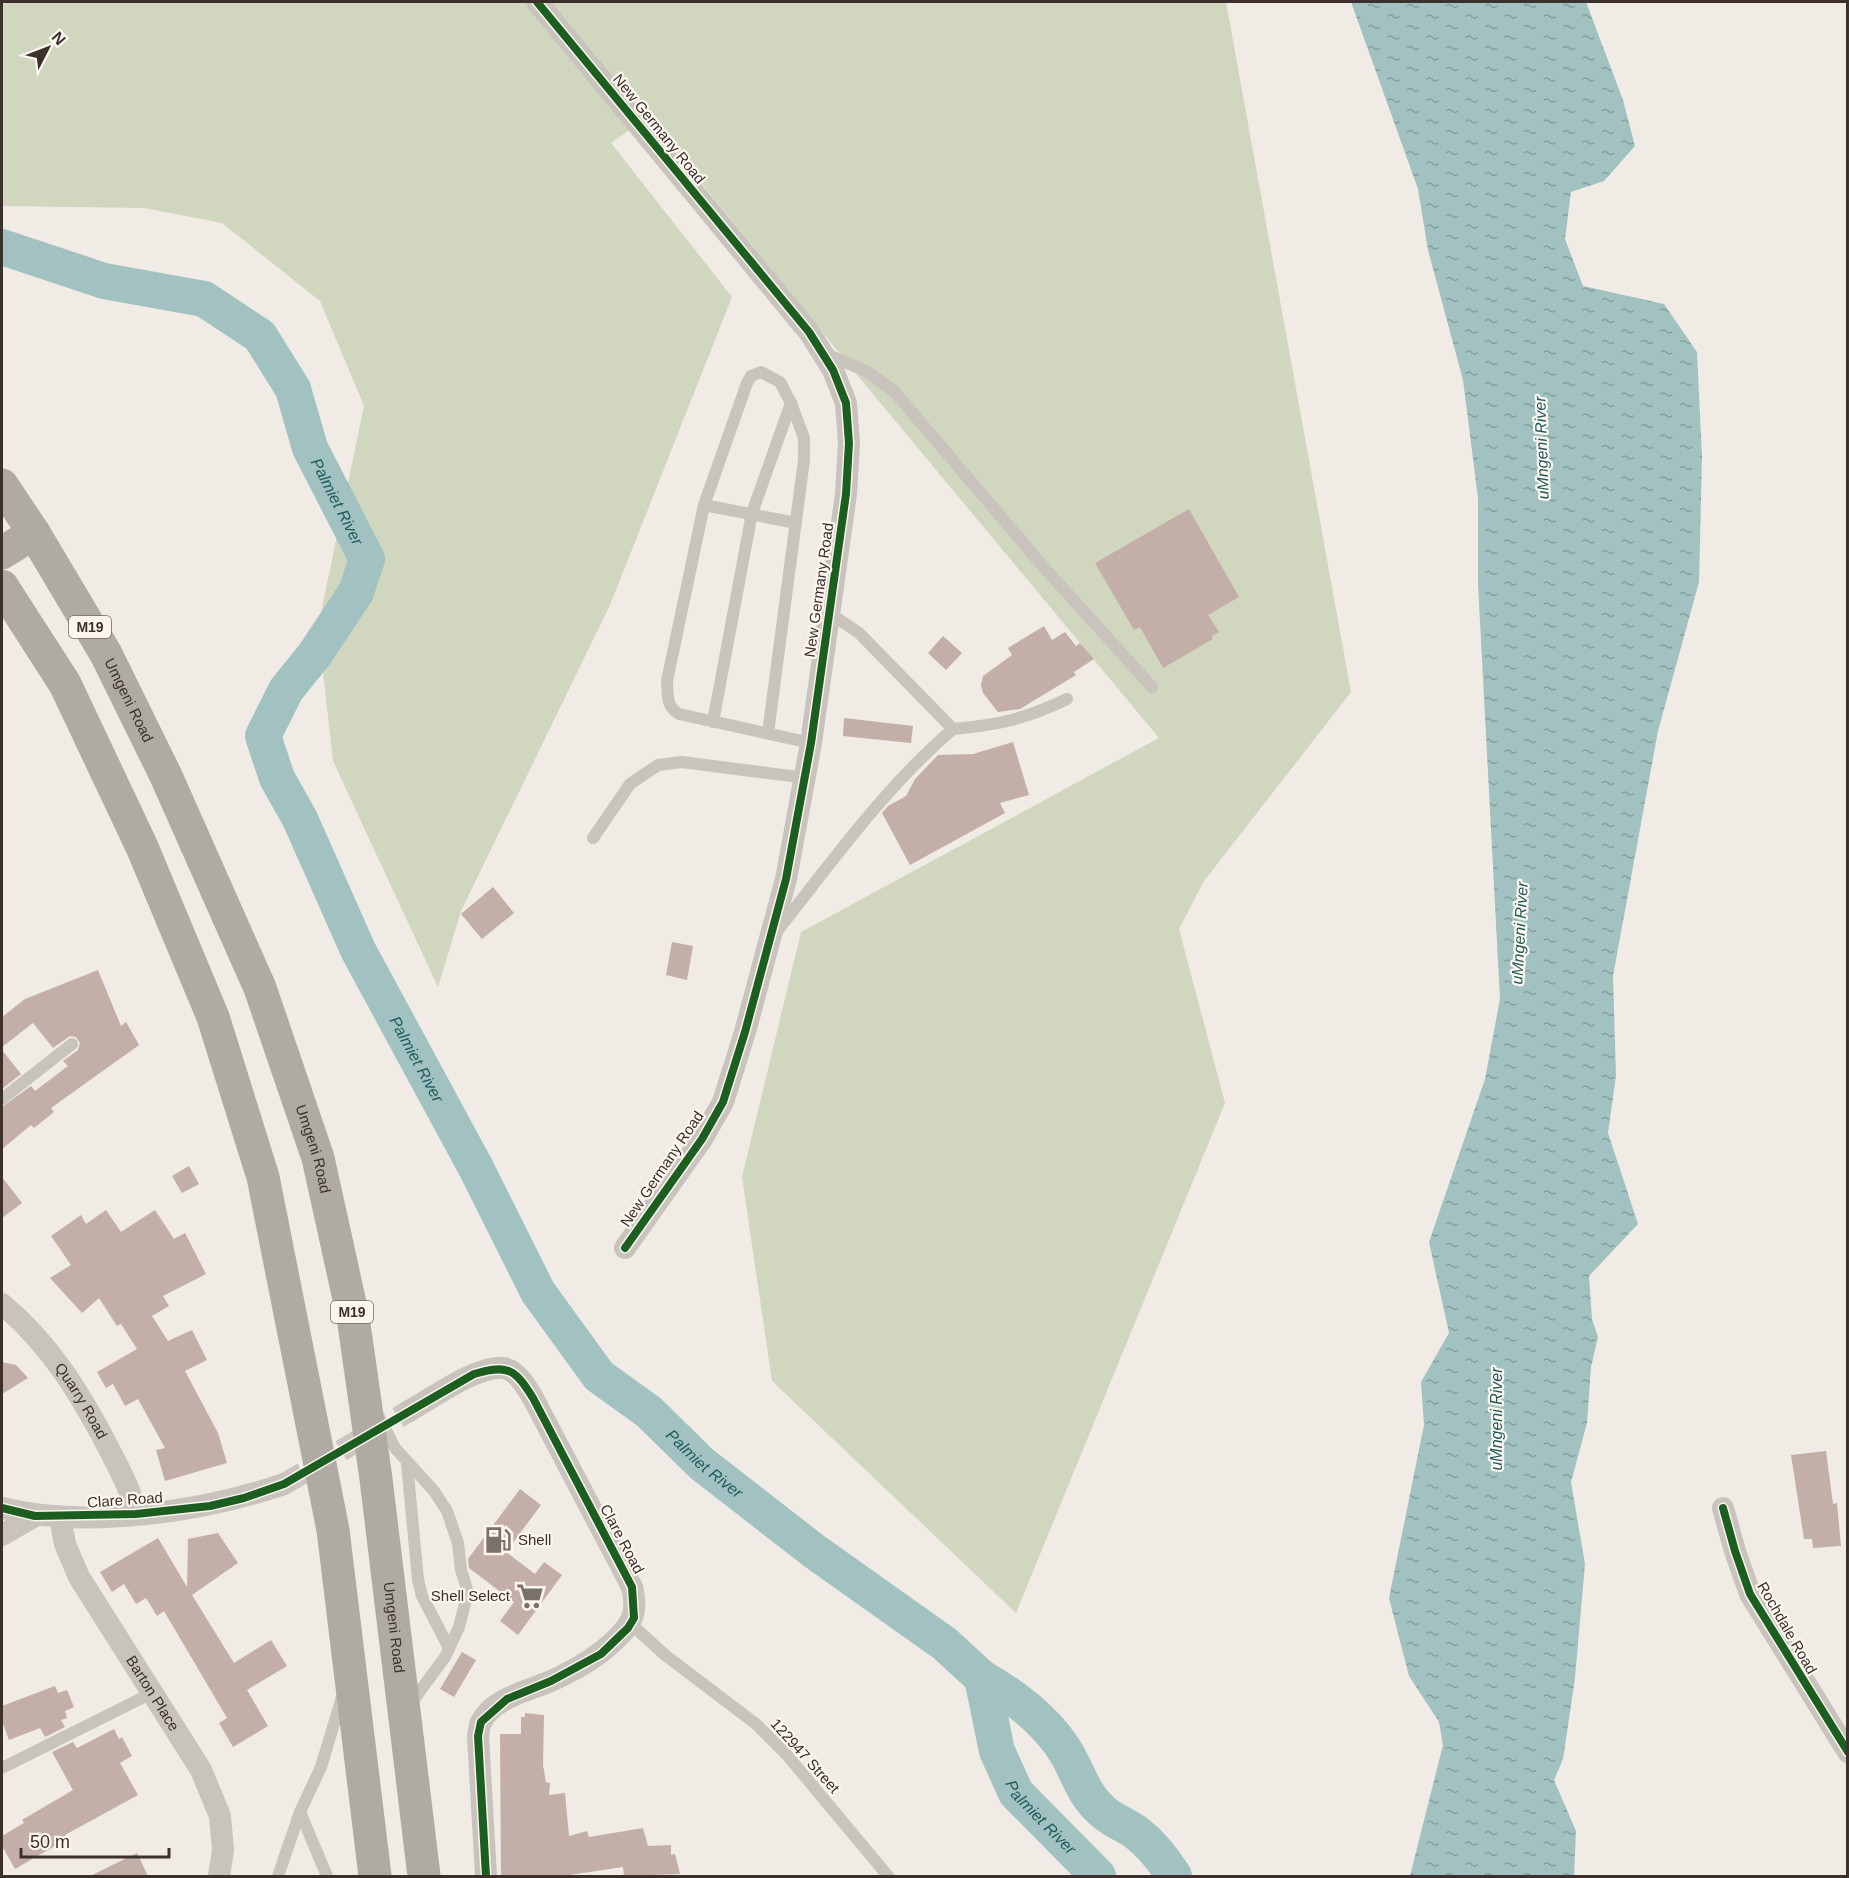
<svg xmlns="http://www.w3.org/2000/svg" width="1849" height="1878" font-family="Arial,sans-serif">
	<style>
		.green { fill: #d1d6bf }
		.water { fill: url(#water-ripples) }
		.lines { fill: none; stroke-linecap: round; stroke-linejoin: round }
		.river { stroke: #a1c2c1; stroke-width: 36 }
		.building { fill: #c3afa7 }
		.minor-tunnel { stroke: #ccc6c0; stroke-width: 22; stroke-dasharray: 22 11; stroke-linecap: butt }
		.service { stroke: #c9c3be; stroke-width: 12 }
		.minor { stroke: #c9c3be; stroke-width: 22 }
		.motorway { stroke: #afaaa4; stroke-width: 33 }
		.cycleway-casing { stroke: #fbf5ee; stroke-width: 11 }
		.cycleway { stroke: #1b5e20; stroke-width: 8 }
		.labels { text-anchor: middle; stroke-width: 4.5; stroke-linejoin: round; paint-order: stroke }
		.shield { fill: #fbf5ee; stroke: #756b66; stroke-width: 1.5 }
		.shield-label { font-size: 14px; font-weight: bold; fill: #3b302b }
		.street-label { font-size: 15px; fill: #3b302b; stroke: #fbf5ee }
		.poi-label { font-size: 15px; fill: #3b302b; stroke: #fbf5ee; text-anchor: start }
		.water-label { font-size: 16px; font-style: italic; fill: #1f5a5e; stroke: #fbf5ee }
	</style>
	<defs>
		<pattern id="water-ripples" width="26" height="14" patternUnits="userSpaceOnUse" patternTransform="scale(1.5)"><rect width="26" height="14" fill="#a1c2c1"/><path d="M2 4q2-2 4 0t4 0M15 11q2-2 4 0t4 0" fill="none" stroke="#849e9d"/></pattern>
	</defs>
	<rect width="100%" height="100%" fill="#f0ebe5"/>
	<path class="green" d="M2 2H1226L1351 692 1204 881 1179 929 1225 1103 1016 1613 772 1381 742 1177 801 932 1159 738 862 381 648 117 611 143 732 297 610 605 461 911 438 987 333 761 318 627 364 406 320 301 222 223 144 208 2 206Z"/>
	<path class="water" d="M1351 2H1586L1623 100 1635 146 1604 181 1571 192 1565 239 1583 286 1664 304 1697 352 1702 457 1699 582 1658 731 1613 976 1616 1076 1608 1133 1638 1224 1589 1276 1592 1319 1598 1337 1591 1367 1587 1423 1571 1482 1585 1564 1575 1678 1563 1759 1554 1780 1576 1831 1574 1876H1410L1443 1745 1439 1722 1409 1676 1389 1598 1424 1425 1421 1382 1449 1333 1429 1242 1485 1079 1500 999 1478 584V498L1463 380 1428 250 1418 189Z"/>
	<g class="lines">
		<g class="river">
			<path id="s1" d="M2 247 104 281 204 299 260 336 293 389 310 448 367 559 356 592 315 654 286 690 263 736 277 778 300 819 358 950 476 1168 538 1292 599 1376 649 1412 702 1464 814 1551 945 1644 982 1678 997 1751 1016 1793 1098 1876"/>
			<path d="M982 1678C1014 1696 1047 1721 1067 1754 1078 1773 1083 1793 1100 1809 1110 1820 1127 1825 1138 1834 1152 1845 1165 1862 1174 1876"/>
		</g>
	</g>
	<g class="building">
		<path d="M1189 509 1239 597 1208 615 1219 632 1212 636 1213 639 1163 668 1140 627 1134 630 1095 563Z"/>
		<path d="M1044 626 1052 640 1065 632 1076 646 1080 643 1094 659 1074 672 1076 675 1020 709 998 712 983 693 981 685 983 676 1012 655 1008 648Z"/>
		<path d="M943 636 962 653 946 670 928 653Z"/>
		<path d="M844 718 913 726 911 743 843 736Z"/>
		<path d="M1013 742 1029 795 1000 803 1005 813 910 865 882 813 888 806 906 796 915 779 938 755 973 754Z"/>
		<path d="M493 887 514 913 482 939 461 914Z"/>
		<path d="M672 942 693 946 687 980 666 975Z"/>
		<path d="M98 970 121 1026 126 1022 139 1045 51 1108 54 1112 34 1128 31 1125 2 1149V1107L31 1086 35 1091 68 1066 63 1061 78 1050 80 1043 76 1037 70 1036 53 1048 33 1023 2 1047V1017L25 999Z"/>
		<path d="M2 1050 21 1074 2 1089Z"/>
		<path d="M189 1166 199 1184 182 1193 172 1176Z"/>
		<path d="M2 1177 22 1203 2 1218Z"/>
		<path d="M106 1210 121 1232 155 1210 174 1239 185 1233 206 1274 163 1296 169 1306 152 1316 168 1341 192 1330 207 1360 185 1371 218 1433 227 1463 165 1481 156 1450 165 1448 138 1399 125 1406 113 1384 106 1388 97 1372 137 1349 121 1324 117 1326 99 1298 82 1313 50 1278 71 1265 51 1236 81 1215 86 1224Z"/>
		<path d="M2 1362 16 1365 28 1378 2 1394Z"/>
		<path d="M1826 1451 1833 1504 1837 1503 1841 1546 1813 1548 1812 1539H1804L1791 1455Z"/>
		<path d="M520 1489 541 1505 506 1552 535 1574 544 1562 562 1575 518 1635 500 1621 514 1602 469 1568 468 1559Z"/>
		<path d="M218 1533 238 1563 192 1595 234 1663 271 1640 287 1666 247 1690 268 1726 233 1747 219 1723 227 1718 164 1611 157 1616 146 1598 136 1604 124 1584 112 1592 100 1572 158 1538 187 1587 188 1539Z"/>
		<path d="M462 1652 476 1660 454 1697 440 1689Z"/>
		<path d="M55 1686 58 1693 67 1690 74 1707 65 1711 67 1718 61 1720 65 1727 45 1737 40 1728 9 1740 2 1721V1706Z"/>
		<path d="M525 1713 544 1715 543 1765 546 1782 550 1783 549 1795 565 1793 569 1836 587 1831 589 1837 643 1828 648 1846 671 1845V1855L675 1854 680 1874 624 1876 623 1867 563 1876H501L500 1734H521V1717H525Z"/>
		<path d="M114 1729 119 1739 122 1737 132 1756 120 1763 138 1795 65 1835 67 1839 15 1869 2 1846V1836L24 1823 22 1820 73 1790 52 1752 73 1742 77 1748Z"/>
		<path d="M137 1853 148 1876H90Z"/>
	</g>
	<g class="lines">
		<path class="minor-tunnel" d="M284 1484 409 1411"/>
		<g class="service">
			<path d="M826 354 866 371 894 391 1041 564 1152 687"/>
			<path d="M704 505 796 523"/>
			<path d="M829 613 859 633 953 729C999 725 1025 719 1067 699"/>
			<path d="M713 722 752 513 791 403 780 382 761 372 751 376 747 383 704 505 667 681C668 696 666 706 679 714L811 743"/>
			<path d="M768 733 804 460V438L791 403"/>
			<path d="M593 838 630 784 658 765 682 762 806 778"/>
			<path d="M777 931C832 862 885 787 953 729"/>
			<path d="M2 1099 72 1044"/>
			<path d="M379 1417 395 1448 434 1491 447 1511 458 1543 461 1570 468 1592 459 1627 445 1657 409 1706"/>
			<path d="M407 1464 418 1580 422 1596 449 1648"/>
			<path d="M631 1624 665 1655 756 1724 787 1755 888 1876"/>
			<path d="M2 1768 152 1693"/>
			<path d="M300 1812 327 1876"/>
			<path d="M278 1876 300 1812 321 1767 342 1697"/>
		</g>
		<g class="minor">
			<path d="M537 2 809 332 833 370 846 403 849 443 846 494 811 743 786 879 745 1032 723 1102 702 1139 625 1248"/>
			<path id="s2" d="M2 1304C49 1343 80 1393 108 1447 119 1469 131 1489 136 1514"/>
			<path d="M409 1411C431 1399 479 1364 504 1368 518 1371 526 1387 533 1398L632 1587C638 1611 633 1623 616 1639 597 1658 575 1670 551 1681 528 1691 493 1698 481 1722 479 1726 479 1732 478 1736L486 1876"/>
			<path d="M2 1508C86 1529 202 1512 284 1484"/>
			<path d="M1723 1508 1735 1551 1750 1594 1848 1752"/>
			<path id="s3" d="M60 1517 65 1544 79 1577 201 1770 220 1816 223 1850 219 1876"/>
			<path d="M2 1535 35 1516"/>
		</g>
		<g class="motorway">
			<path id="s4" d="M2 485 34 533 106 654 166 776 260 988 318 1158 353 1317 376 1479 424 1876"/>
			<path d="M2 553 34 533"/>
			<path d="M2 586 65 684 142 847 213 1017 263 1177 333 1530 375 1876"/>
		</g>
		<defs>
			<g id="cycleway">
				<path d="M537 2 809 332 833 370 846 403 849 443 846 494 811 743 786 879 745 1032 723 1102 702 1139 625 1248"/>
				<path d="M2 1508 35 1516 136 1514 210 1506 244 1498 284 1484 474 1374C508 1364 515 1369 533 1398L632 1587 634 1618 628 1628 601 1654 551 1681 507 1699 481 1722 478 1736 486 1876"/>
				<path d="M1723 1508 1735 1551 1750 1594 1848 1752"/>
			</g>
		</defs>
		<use href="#cycleway" class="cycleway-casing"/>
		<use href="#cycleway" class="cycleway"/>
	</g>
	<defs>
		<symbol id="fuel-bare" viewBox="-9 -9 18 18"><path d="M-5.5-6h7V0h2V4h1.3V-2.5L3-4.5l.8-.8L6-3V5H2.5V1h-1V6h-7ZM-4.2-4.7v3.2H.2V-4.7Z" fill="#7a716c" stroke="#fbf5ee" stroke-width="2.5" paint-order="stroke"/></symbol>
		<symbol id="supermarket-bare" viewBox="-9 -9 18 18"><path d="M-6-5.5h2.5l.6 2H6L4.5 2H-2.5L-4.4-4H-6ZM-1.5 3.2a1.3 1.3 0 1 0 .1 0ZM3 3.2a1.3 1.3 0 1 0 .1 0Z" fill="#7a716c" stroke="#fbf5ee" stroke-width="2.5" paint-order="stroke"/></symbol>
	</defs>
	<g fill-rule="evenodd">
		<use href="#fuel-bare" x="479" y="1521" width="38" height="38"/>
		<use href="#supermarket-bare" x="511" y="1577" width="38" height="38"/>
	</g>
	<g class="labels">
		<g class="shield">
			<rect x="69" y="616" width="42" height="22" rx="4.5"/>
			<rect x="331" y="1301" width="42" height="22" rx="4.5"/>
		</g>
		<g class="shield-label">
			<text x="90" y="632">M19</text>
			<text x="352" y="1317">M19</text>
		</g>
		<g class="street-label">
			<text transform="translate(659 129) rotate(51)" y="5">New Germany Road</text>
			<text transform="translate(819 590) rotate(-82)" y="5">New Germany Road</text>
			<text dy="5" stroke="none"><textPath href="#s4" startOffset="250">Umgeni Road</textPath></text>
			<text dy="5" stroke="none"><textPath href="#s4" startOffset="736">Umgeni Road</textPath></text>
			<text transform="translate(662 1169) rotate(-56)" y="5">New Germany Road</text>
			<text dy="5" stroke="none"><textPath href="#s2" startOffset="126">Quarry Road</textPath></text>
			<text transform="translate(125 1500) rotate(-4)" y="5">Clare Road</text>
			<text transform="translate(622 1539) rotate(62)" y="5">Clare Road</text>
			<text dy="5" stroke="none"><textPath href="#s4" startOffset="1222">Umgeni Road</textPath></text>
			<text transform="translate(1787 1628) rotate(60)" y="5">Rochdale Road</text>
			<text dy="5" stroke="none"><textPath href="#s3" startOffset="201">Barton Place</textPath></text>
			<text transform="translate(805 1756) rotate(48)" y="5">122947 Street</text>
		</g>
		<g class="poi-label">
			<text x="518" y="1545">Shell</text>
			<text x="510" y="1601" text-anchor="end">Shell Select</text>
		</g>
		<g class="water-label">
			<text transform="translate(1541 448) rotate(-92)" y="6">uMngeni River</text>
			<text dy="6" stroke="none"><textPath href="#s1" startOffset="460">Palmiet River</textPath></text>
			<text transform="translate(1519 933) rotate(-87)" y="6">uMngeni River</text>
			<text dy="6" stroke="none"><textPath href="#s1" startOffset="1090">Palmiet River</textPath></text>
			<text transform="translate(1496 1419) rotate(-90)" y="6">uMngeni River</text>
			<text dy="6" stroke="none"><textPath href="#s1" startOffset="1594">Palmiet River</textPath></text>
			<text dy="6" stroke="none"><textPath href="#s1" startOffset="2100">Palmiet River</textPath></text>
		</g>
	</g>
	<rect width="1849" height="1878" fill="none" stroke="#3b302b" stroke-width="6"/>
	<g transform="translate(48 48) rotate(48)" stroke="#fbf5ee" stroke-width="4.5" paint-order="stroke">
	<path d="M0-4.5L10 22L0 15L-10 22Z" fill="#3b302b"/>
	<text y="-9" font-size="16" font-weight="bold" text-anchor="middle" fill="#3b302b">N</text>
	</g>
	<path d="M21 1848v9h148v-9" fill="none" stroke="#3b302b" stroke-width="3"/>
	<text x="30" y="1848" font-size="18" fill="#3b302b" stroke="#fbf5ee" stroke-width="4.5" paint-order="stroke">50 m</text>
</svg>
